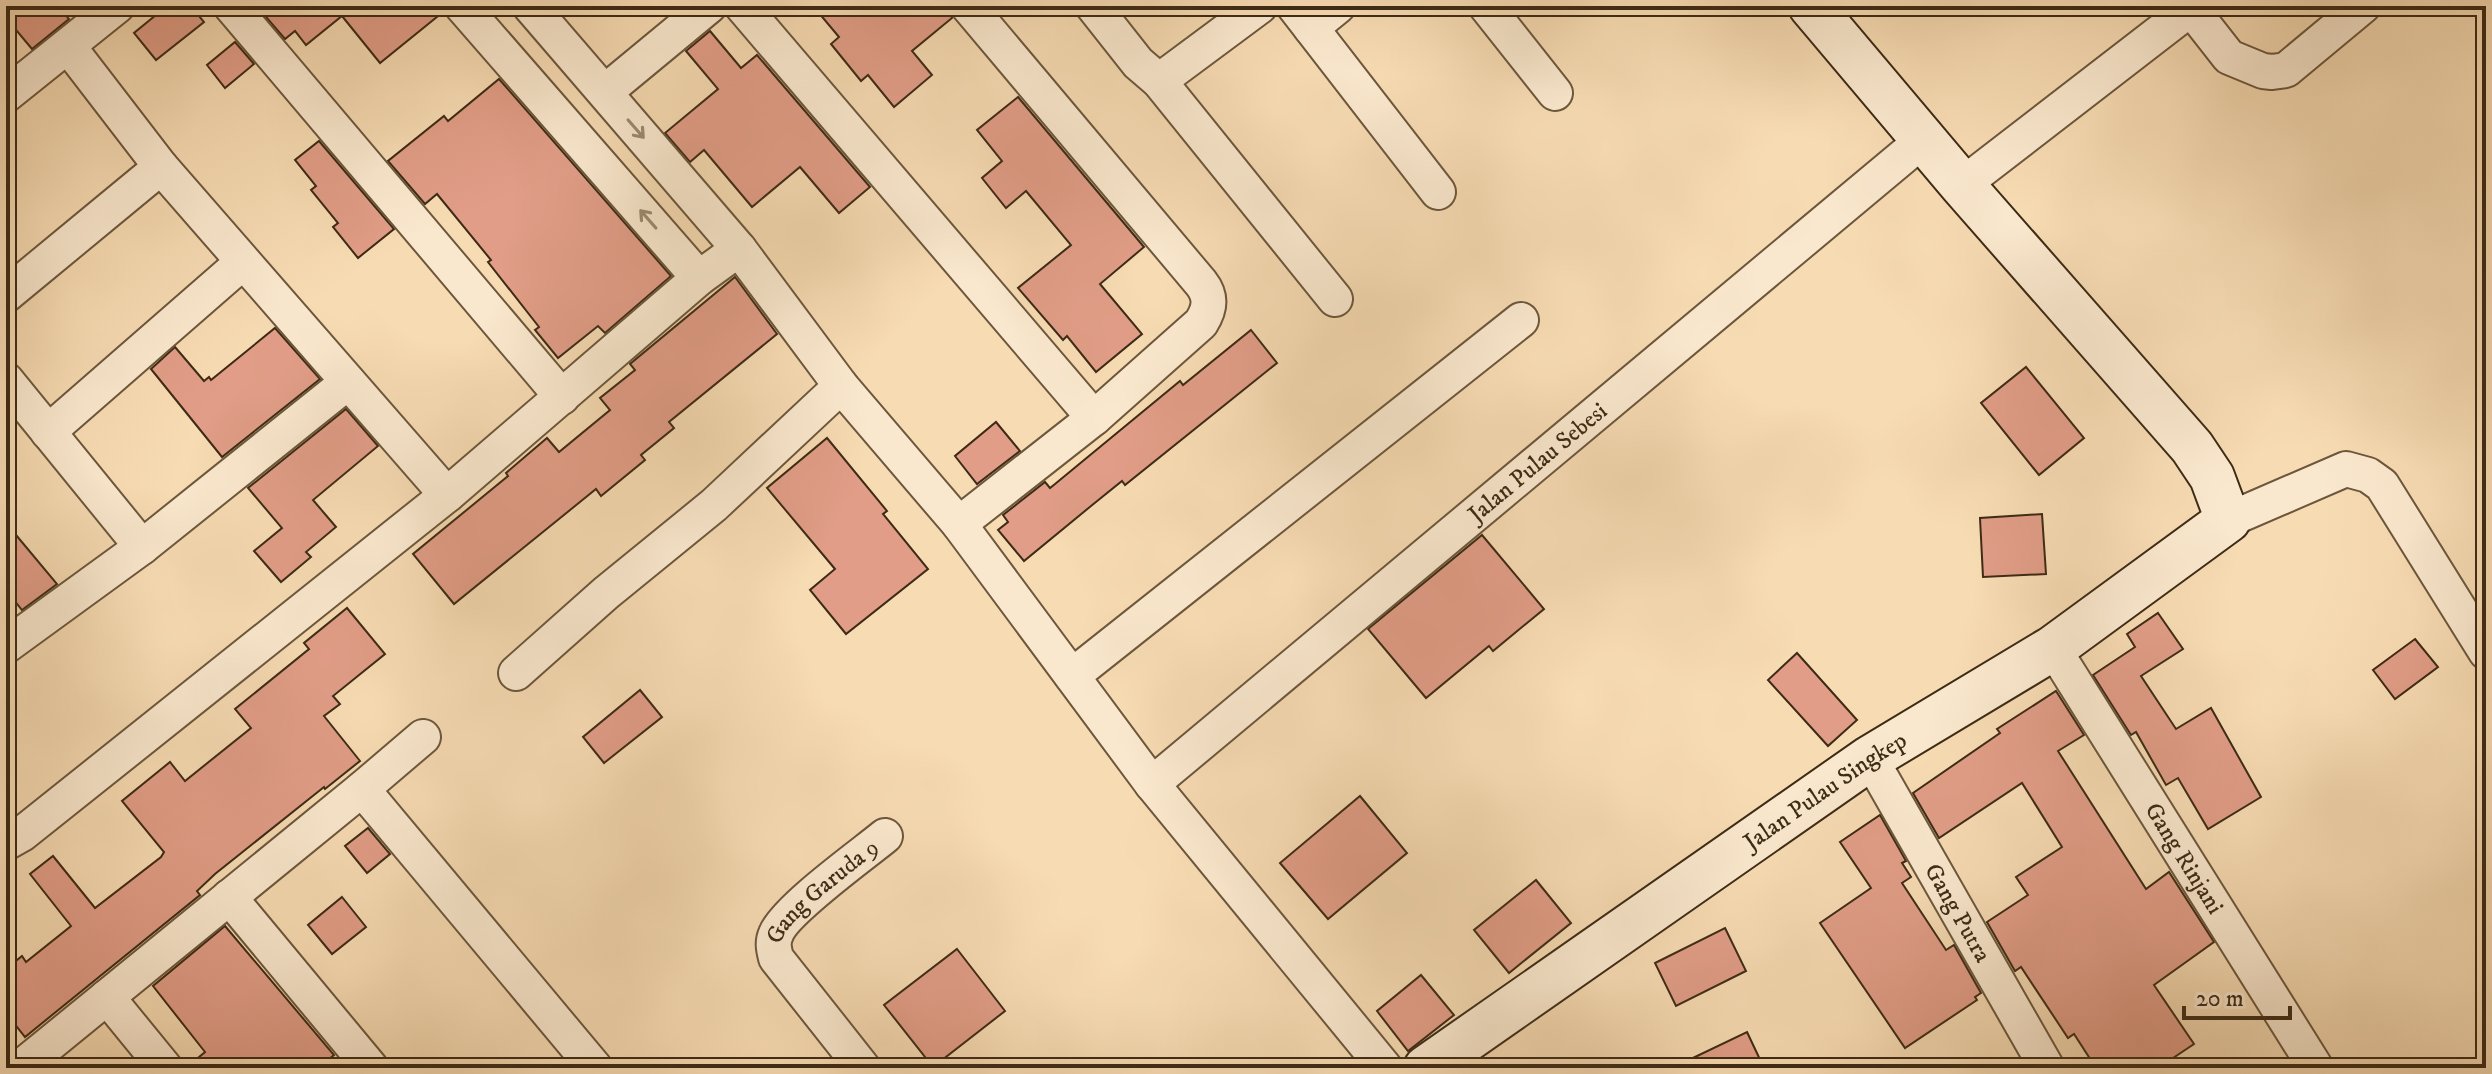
<svg xmlns="http://www.w3.org/2000/svg" width="2492" height="1074" font-family="'IM FELL DW Pica',serif">
	<style>
		.building { fill: #e19d87; stroke: #3d2b15; stroke-width: 2 }
		.lines { fill: none; stroke-linecap: round; stroke-linejoin: round }
		.street-casing { stroke: #6c573c; stroke-width: 38 }
		.secondary-casing { stroke: #3d2b15; stroke-width: 48 }
		.street { stroke: #fae8ce; stroke-width: 34 }
		.secondary { stroke: #fae8ce; stroke-width: 44 }
		.oneway { stroke: #9c8a72 }
		.labels { text-anchor: middle; stroke-width: 6; stroke-linejoin: round; paint-order: stroke }
		.street-label { font-size: 24px; fill: #3d2b15; stroke: #fae8ce }
	</style>
	<rect width="100%" height="100%" fill="#f7dbb3"/>
	<filter id="stains"><feTurbulence type="fractalNoise" baseFrequency=".0025" numOctaves="4"/><feColorMatrix values="0 0 0 0 .2 0 0 0 0 .09 0 0 0 0 .02 0 0 0 .5 -.17"/></filter>
	<radialGradient id="worn" r=".72"><stop offset=".6" stop-color="#630" stop-opacity="0"/><stop offset="1" stop-color="#630" stop-opacity=".3"/></radialGradient>
	<g class="building">
		<path d="M6 6H58L69 19 32 49 6 18Z"/>
		<path d="M167 6H191L204 22 156 60 134 33Z"/>
		<path d="M274 6H443V12L380 63 342 16 306 45 295 31 285 39 266 17 276 9Z"/>
		<path d="M813 6H948L952 18 912 51 932 75 894 107 868 75 861 81 831 44 839 37Z"/>
		<path d="M710 31 741 68 757 55 870 187 839 213 800 167 752 207 704 150 690 162 665 133 718 89 686 51Z"/>
		<path d="M235 42 254 64 225 88 207 65Z"/>
		<path d="M499 79 671 276 605 333 598 326 558 358 535 330 539 327 488 262 491 260 437 194 425 204 388 161 444 116 448 121Z"/>
		<path d="M1018 97 1144 247 1100 284 1142 334 1096 372 1067 336 1063 340 1018 288 1071 245 1026 191 1006 208 982 178 1002 161 977 130Z"/>
		<path d="M319 141 394 229 358 258 333 227 338 223 311 190 316 186 295 160Z"/>
		<path d="M735 277 777 334 669 422 674 428 641 455 645 460 601 496 596 489 454 604 413 554 508 476 506 473 547 438 559 452 610 410 600 398 635 370 630 364Z"/>
		<path d="M275 328 320 379 222 457 151 369 175 347 204 381 209 377 211 380Z"/>
		<path d="M1251 330 1277 363 1125 485 1122 481 1091 506 1024 561 998 530 1008 522 1003 515 1045 482 1050 488 1055 484 1180 381 1183 385Z"/>
		<path d="M2026 367 2084 438 2039 475 1981 403Z"/>
		<path d="M346 409 378 446 313 500 336 527 306 552 311 557 281 582 254 551 282 528 248 488Z"/>
		<path d="M996 422 1020 451 977 484 955 456Z"/>
		<path d="M827 438 887 511 883 514 928 569 846 634 810 590 835 569 767 488Z"/>
		<path d="M2042 514 2046 574 1983 577 1980 518Z"/>
		<path d="M6 523 57 584 22 610 6 590Z"/>
		<path d="M1482 535 1544 609 1493 651 1489 646 1426 698 1368 629Z"/>
		<path d="M347 608 385 654 333 696 340 704 324 716 360 761 325 789 324 787 215 874 197 891 200 895 25 1037 6 1013V969L22 956 26 962 71 926 30 874 53 856 95 908 161 857 164 852 122 801 170 762 185 781 251 728 235 709 309 649 304 643Z"/>
		<path d="M2158 613 2183 649 2141 676 2176 729 2211 708 2261 797 2208 829 2178 778 2166 785 2136 732 2131 735 2093 675 2135 647 2127 634Z"/>
		<path d="M2415 639 2438 667 2395 699 2373 670Z"/>
		<path d="M1797 653 1857 720 1828 746 1768 680Z"/>
		<path d="M640 690 662 717 604 763 583 737Z"/>
		<path d="M2056 691 2084 735 2058 751 2146 889 2169 872 2214 942 2154 985 2194 1044 2158 1068H2096L2074 1034 2068 1038 2021 967 2015 971 1987 922 2028 895 2016 877 2062 847 2022 783 1939 838 1913 793 2000 733 1997 729Z"/>
		<path d="M1360 796 1407 853 1328 919 1280 863Z"/>
		<path d="M1880 815 1906 861 1902 863 1911 877 1902 883 1946 950 1954 945 1981 993 1975 997 1977 1000 1905 1048 1820 923 1871 888 1840 842Z"/>
		<path d="M368 828 390 854 367 873 345 846Z"/>
		<path d="M1536 880 1571 923 1509 973 1474 930Z"/>
		<path d="M342 897 366 927 332 954 308 925Z"/>
		<path d="M225 926 334 1055 318 1068H186L205 1052 153 986Z"/>
		<path d="M1725 928 1746 971 1676 1006 1655 963Z"/>
		<path d="M957 949 1005 1011 933 1067 884 1005Z"/>
		<path d="M1421 975 1454 1015 1408 1051 1377 1011Z"/>
		<path d="M1747 1032 1764 1068H1672Z"/>
	</g>
	<g class="lines">
		<defs>
			<g id="street">
				<path d="M231 6 562 397"/>
				<path d="M462 6 699 278"/>
				<path d="M530 6 739 249"/>
				<path d="M742 6 1094 418"/>
				<path d="M1093 6 1138 63 1159 81 1335 299"/>
				<path d="M1294 6 1438 192"/>
				<path d="M1486 6 1555 93"/>
				<path d="M2189 6 2229 57 2263 71 2272 72 2286 70 2363 6"/>
				<path d="M1311 28 1338 6"/>
				<path d="M68 46 161 167 447 495"/>
				<path d="M1159 81 1260 6"/>
				<path d="M605 92 709 6"/>
				<path d="M6 95 117 6"/>
				<path d="M1962 185 2190 9"/>
				<path d="M6 295 161 167"/>
				<path d="M6 380 142 547"/>
				<path d="M48 432 243 262"/>
				<path d="M2228 520 2346 469 2368 475 2382 485 2486 652"/>
				<path d="M959 524 1094 418 1201 323C1210 309 1212 297 1201 283L968 6"/>
				<path d="M6 646 142 547 348 382"/>
				<path id="s1" d="M2053 648 2316 1068"/>
				<path d="M516 673 606 593 714 505 841 386"/>
				<path d="M1072 676 1521 320"/>
				<path id="s2" d="M1870 758 2047 1068"/>
				<path id="s3" d="M1152 784 1923 140"/>
				<path d="M362 789 595 1068"/>
				<path d="M6 843 22 834 447 495 699 278 739 249 841 386 959 524 1152 784 1385 1068"/>
				<path d="M229 897 371 1068"/>
				<path d="M107 997 165 1068"/>
				<path d="M20 1068 362 789 423 737"/>
				<path id="s4" d="M863 1068 776 958C774 949 772 943 776 934 785 910 862 855 885 836"/>
			</g>
			<g id="secondary">
				<path id="s5" d="M1426 1068 1870 758 2053 648 2228 520 2212 477 2192 447 1962 185 1811 6"/>
			</g>
		</defs>
		<use href="#street" class="street-casing"/>
		<use href="#secondary" class="secondary-casing"/>
		<use href="#street" class="street"/>
		<use href="#secondary" class="secondary"/>
	</g>
	<defs><path id="oneway-shaft" d="M-6 0H5M1.5-3L5.5 0L1.5 3" fill="none" stroke-width="1.6" stroke-linecap="round" stroke-linejoin="round" transform="scale(2)"/></defs>
	<g class="oneway">
		<use href="#oneway-shaft" transform="translate(636 129) rotate(49)"/>
		<use href="#oneway-shaft" transform="translate(648 219) rotate(-131)"/>
	</g>
	<g class="labels">
		<g class="street-label">
			<text dy="8" stroke="none"><textPath href="#s3" startOffset="502">Jalan Pulau Sebesi</textPath></text>
			<text dy="8" stroke="none"><textPath href="#s5" startOffset="486">Jalan Pulau Singkep</textPath></text>
			<text dy="8" stroke="none"><textPath href="#s1" startOffset="248">Gang Rinjani</textPath></text>
			<text dy="8" stroke="none"><textPath href="#s4" startOffset="228">Gang Garuda 9</textPath></text>
			<text dy="8" stroke="none"><textPath href="#s2" startOffset="178">Gang Putra</textPath></text>
		</g>
	</g>
	<rect width="2492" height="1074" fill="none" stroke="#f7dbb3" stroke-width="32"/>
	<rect x="8" y="8" width="2476" height="1058" fill="none" stroke="#3d2b15" stroke-width="4"/>
	<rect x="16" y="16" width="2460" height="1042" fill="none" stroke="#3d2b15" stroke-width="2"/>
	<path d="M2184 1006v12h106v-12" fill="none" stroke="#3d2b15" stroke-width="4"/>
	<text x="2196" y="1006" font-size="24" fill="#3d2b15" stroke="#fae8ce" stroke-width="6" paint-order="stroke">20 m</text>
	<rect width="100%" height="100%" filter="url(#stains)"/>
	<rect width="100%" height="100%" fill="url(#worn)"/>
</svg>
